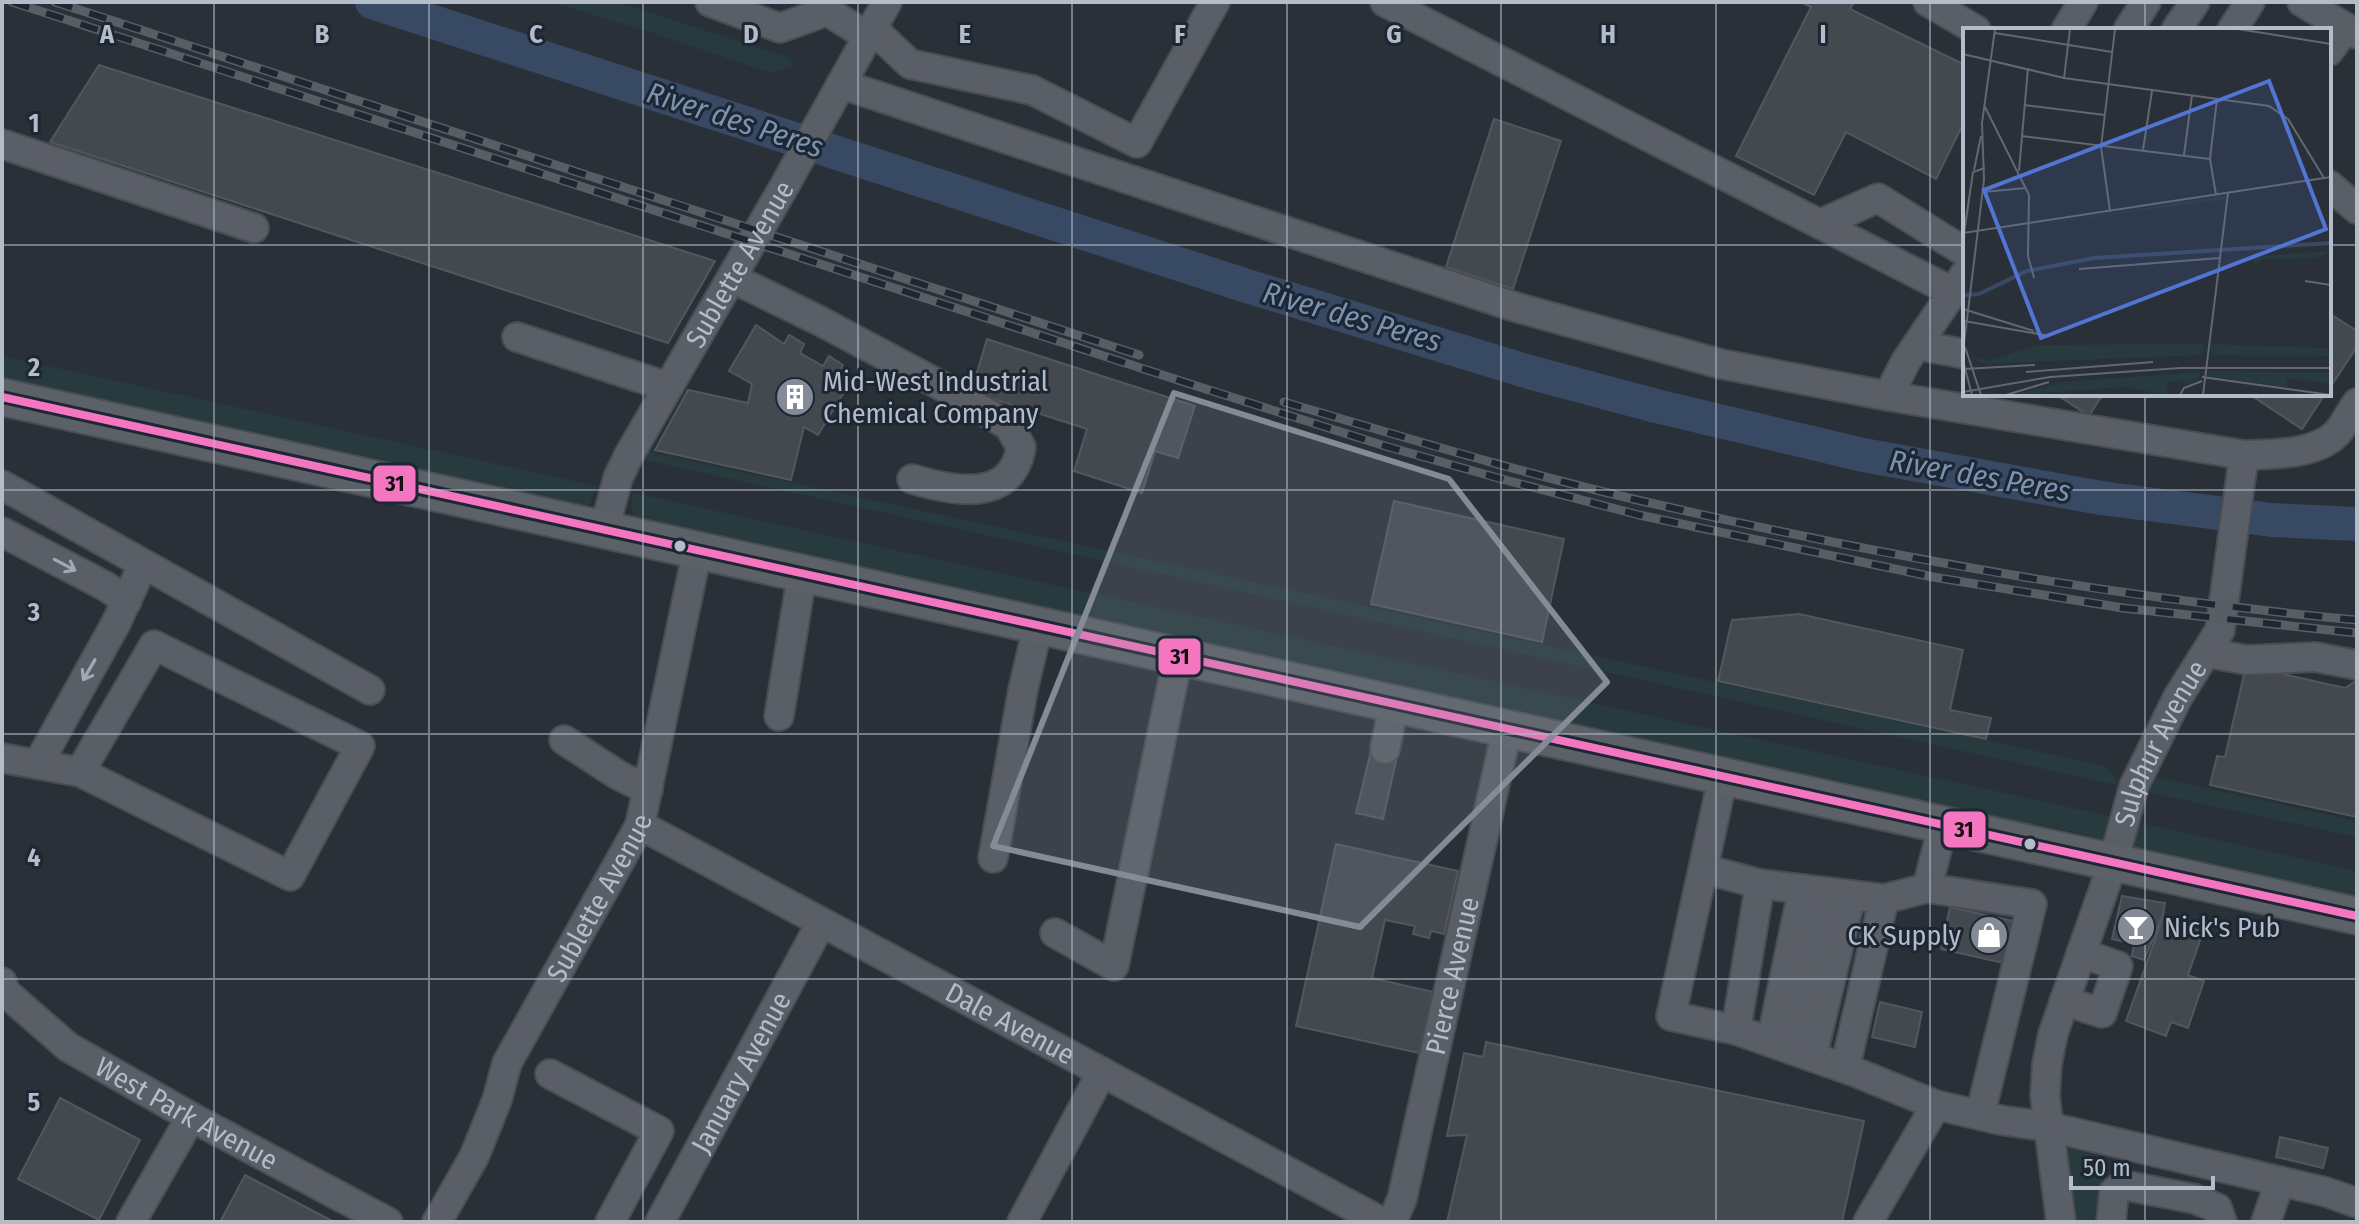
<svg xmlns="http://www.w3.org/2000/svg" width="2359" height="1224" font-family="'Fira Sans Condensed',sans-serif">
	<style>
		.green { fill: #273a3e }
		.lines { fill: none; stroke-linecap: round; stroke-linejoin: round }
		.river { stroke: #384963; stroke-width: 34 }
		.building { fill: #444950; stroke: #52575f; stroke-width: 2 }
		.minor-casing { stroke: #484c53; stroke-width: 32 }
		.major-casing { stroke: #484c55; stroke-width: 40 }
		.minor { stroke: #5a5e66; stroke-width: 28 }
		.major { stroke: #5c6168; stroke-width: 36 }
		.rail-casing { stroke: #595d64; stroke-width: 9 }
		.rail { stroke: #1d2633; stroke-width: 6; stroke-dasharray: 18; stroke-linecap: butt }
		.bus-1-casing { stroke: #1d2633; stroke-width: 14 }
		.bus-1 { stroke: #f476c1; stroke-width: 8 }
		.oneway { stroke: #a2a9b5 }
		.marked { fill: #848b96; fill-opacity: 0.2; stroke: #848b96; stroke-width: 6; stroke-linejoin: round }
		.grid { fill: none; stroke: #b4bcc9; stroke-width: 2; stroke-opacity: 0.55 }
		.bus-dot { fill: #b4bcc9; stroke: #1d2633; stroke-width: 3 }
		.labels { text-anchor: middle; stroke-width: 6; stroke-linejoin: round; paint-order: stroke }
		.street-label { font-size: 28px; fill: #b4bcc9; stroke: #1d2633 }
		.poi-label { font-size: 28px; fill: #b4bcc9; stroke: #1d2633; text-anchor: start }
		.water-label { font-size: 30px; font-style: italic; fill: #7c92b1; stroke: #1d2633 }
		.inset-river { fill: none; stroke: #384963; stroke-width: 4 }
		.inset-road { fill: none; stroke: #616872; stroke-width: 2 }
		.view { fill: #5274d3; fill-opacity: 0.15; stroke: #5274d3; stroke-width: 4 }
		.inset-edge { fill: none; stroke: #b4bcc9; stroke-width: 4 }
		.grid-label { font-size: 26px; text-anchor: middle; font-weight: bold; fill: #b4bcc9; stroke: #1d2633; stroke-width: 6; stroke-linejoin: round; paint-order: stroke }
		.line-badge { stroke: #1d2633; stroke-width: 3 }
		.pale-badge-label { font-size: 22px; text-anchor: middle; font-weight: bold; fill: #111 }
	</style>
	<rect width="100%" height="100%" fill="#2a3038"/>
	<g class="green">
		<path d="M551 2H617L790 58 793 66 771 73 653 33Z"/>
		<path d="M2 356 597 486 590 504 580 508 2 382Z"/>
		<path d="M645 451 2105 766 2113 773 2117 785 641 459Z"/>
		<path d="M634 493 2109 816 2105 838 2093 842 2094 836 2036 824 2035 831 684 532 685 525 681 524 680 527 650 521 644 515 638 521 636 520 631 505Z"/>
		<path d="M2155 777 2357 821V837L2147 792Z"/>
		<path d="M2136 822 2357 871V901L2138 852C2130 842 2133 834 2136 822Z"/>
		<path d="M2071 1148 2102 1157 2100 1222H2067L2065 1149Z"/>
	</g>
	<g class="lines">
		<path class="river" d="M372 2 1250 287 1529 372 1656 406 1863 455 2101 498 2272 520 2357 524"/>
	</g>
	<g class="building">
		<path d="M1801 2H1854L1850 9 1965 65V120L1936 179 1846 132 1814 195 1736 156 1811 7Z"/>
		<path d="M99 65 715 261 668 343 50 142Z"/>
		<path d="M1494 119 1561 141 1513 289 1446 267Z"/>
		<path d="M2329 313 2357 331V347L2329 389Z"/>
		<path d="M756 325 784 344 789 335 804 344 800 353 823 366 829 356 843 365 838 375 849 384 818 435 804 427 791 480 655 450 688 390 748 403 752 384 729 371Z"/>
		<path d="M987 339 1195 406 1178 458 1155 451 1142 493 1074 471 1087 429 966 390 969 381 974 382Z"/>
		<path d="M2056 394H2103L2089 416Z"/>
		<path d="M2249 394H2325L2302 429Z"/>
		<path d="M1394 501 1564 539 1542 642 1371 604Z"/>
		<path d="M1799 614 1963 650 1950 710 1991 718 1986 739 1718 681 1732 620Z"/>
		<path d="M2246 666 2345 688 2357 680V817L2210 785 2217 756 2225 757Z"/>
		<path d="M1372 747 1398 752 1383 819 1356 813Z"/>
		<path d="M1336 844 1458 871 1444 934 1431 931 1429 938 1413 934 1415 926 1385 920 1372 978 1433 992 1419 1053 1296 1026Z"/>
		<path d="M2122 896 2165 903 2163 915 2144 960 2132 956 2134 944 2112 939Z"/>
		<path d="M1950 907 2013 921 2004 963 1941 949Z"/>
		<path d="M2163 917 2203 932 2188 975 2204 981 2188 1028 2171 1022 2166 1036 2126 1021Z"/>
		<path d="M1880 1002 1922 1012 1915 1047 1872 1037Z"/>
		<path d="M1486 1042 1864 1121 1842 1222H1447L1467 1135 1447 1136 1464 1053 1483 1057Z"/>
		<path d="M60 1098 140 1140 99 1220 18 1179Z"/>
		<path d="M2280 1137 2328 1148 2323 1168 2276 1157Z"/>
		<path d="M245 1175 334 1222H220Z"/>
	</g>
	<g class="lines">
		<defs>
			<g id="minor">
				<path d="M710 2 780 28 827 11 867 36"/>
				<path d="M1385 2 1953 292"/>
				<path d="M1928 2 1976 30"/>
				<path d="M2302 2 2357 34"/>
				<path d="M872 28 910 64 1032 90 1137 143 1215 2"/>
				<path d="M2066 30 2083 2"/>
				<path d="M2128 30 2146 2"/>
				<path d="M2176 30 2195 2"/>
				<path d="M2232 30 2250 2"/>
				<path d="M2329 51 2346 28"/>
				<path d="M841 84 1515 307 1721 364 1888 396"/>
				<path d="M2 144 254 228"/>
				<path d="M2329 185 2357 209"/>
				<path d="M1820 224 1878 198 1965 252"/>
				<path d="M1965 274 1906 361 1888 396 2244 455C2272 454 2315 455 2336 434 2344 426 2350 412 2357 403"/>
				<path d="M732 278 820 321 940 385 1009 426 1021 447C1012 504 952 491 912 479"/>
				<path d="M517 337 668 387"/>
				<path d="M1917 345 1965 354"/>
				<path d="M2 485 370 690"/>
				<path id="s1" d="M604 530 618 478 629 455 785 185 887 2"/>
				<path d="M2 532 105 586 127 601"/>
				<path d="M2208 653 2247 660 2315 657 2357 665"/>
				<path d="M779 716 802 575"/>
				<path d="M564 740 618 775 648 790"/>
				<path d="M1385 749 1394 705"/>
				<path d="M2 758 80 772 290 876 360 746 154 645 80 772"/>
				<path d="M38 764 116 623 143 565"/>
				<path d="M1723 777 1671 1016 1736 1030 1760 884"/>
				<path id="s2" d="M640 825 1382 1222"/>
				<path d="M1943 826 1927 888 2032 904 1980 1115"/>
				<path d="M993 858 1023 690 1038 626"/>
				<path d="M1704 869 1760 884 1884 899 1927 888"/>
				<path d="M1055 933 1114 966 1178 657"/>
				<path id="s3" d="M2 982 5 992 68 1047 191 1117 388 1222"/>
				<path d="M2064 1001 2102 1013 2118 966 2081 953"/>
				<path d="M1736 1030 1855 1072 1936 1105"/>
				<path d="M1771 1042 1803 889"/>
				<path d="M1793 1050 1827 892"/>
				<path d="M1812 1057 1851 895"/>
				<path d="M1845 1068 1884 899"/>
				<path d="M550 1074 659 1131 610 1222"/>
				<path d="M131 1222 191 1117"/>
				<path id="s4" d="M437 1222 474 1157 497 1100 507 1063 640 825 697 552"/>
				<path id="s5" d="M660 1222 821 923"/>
				<path d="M1022 1222 1102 1072"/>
				<path id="s6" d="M1392 1222 1402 1199 1507 730"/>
				<path d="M1868 1222 1936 1105 2000 1120 2050 1127 2326 1192 2357 1203"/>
				<path id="s7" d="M2061 1222 2045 1096 2047 1064 2053 1034 2113 863 2134 786 2178 697 2220 630 2244 455"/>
				<path d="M2111 1222 2114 1192 2123 1185 2195 1199 2217 1208 2222 1222"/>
				<path d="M2266 1222 2280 1181"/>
			</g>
			<path id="major" d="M2 397 2357 916"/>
		</defs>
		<use href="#minor" class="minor-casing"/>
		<use href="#major" class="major-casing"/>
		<use href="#minor" class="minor"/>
		<use href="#major" class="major"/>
		<defs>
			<g id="rail">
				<path d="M12 2 1184 382 1385 446 1498 478 1639 515 1933 577 2123 608 2357 633"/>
				<path d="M55 2 1139 355"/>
				<path d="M1284 402C1404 437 1524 474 1646 502 1881 556 2116 598 2357 620"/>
			</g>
		</defs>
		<use href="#rail" class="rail-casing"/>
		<use href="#rail" class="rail"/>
		<defs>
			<path id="bus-1" d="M2 397 2357 916"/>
		</defs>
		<use href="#bus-1" class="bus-1-casing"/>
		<use href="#bus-1" class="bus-1"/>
	</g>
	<defs><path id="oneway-shaft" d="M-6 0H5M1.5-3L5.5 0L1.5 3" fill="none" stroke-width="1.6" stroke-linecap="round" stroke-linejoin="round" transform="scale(2)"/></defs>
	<g class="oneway">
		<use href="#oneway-shaft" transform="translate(65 565) rotate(28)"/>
		<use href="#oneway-shaft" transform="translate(89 670) rotate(120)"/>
	</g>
	<path class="marked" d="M1174 393 1449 479 1607 682 1360 927 993 846Z"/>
	<path class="grid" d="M214 2V1222M429 2V1222M643 2V1222M858 2V1222M1072 2V1222M1287 2V1222M1501 2V1222M1716 2V1222M1930 2V1222M2145 2V30M2 245H1965M2329 245H2357M2145 394V1222M2 490H2357M2 734H2357M2 979H2357"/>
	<defs>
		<symbol id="building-disc" viewBox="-11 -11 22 22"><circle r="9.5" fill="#848b96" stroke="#1d2633"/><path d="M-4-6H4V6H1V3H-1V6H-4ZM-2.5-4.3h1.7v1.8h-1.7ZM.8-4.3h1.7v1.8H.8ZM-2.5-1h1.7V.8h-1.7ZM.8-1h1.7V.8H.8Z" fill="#fff"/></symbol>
		<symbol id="bar-disc" viewBox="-11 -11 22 22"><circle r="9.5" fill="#848b96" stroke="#1d2633"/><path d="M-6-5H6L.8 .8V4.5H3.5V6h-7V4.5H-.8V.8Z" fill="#fff"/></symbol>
		<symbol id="shop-disc" viewBox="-11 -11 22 22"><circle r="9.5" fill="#848b96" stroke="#1d2633"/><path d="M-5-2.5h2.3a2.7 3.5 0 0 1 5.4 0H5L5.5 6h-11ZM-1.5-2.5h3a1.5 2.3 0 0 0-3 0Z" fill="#fff"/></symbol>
	</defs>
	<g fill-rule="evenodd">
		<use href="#building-disc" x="773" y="375" width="44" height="44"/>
		<use href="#bar-disc" x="2114" y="905" width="44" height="44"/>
		<use href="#shop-disc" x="1967" y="913" width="44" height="44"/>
	</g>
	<g class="bus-dot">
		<circle cx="680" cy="546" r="7"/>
		<circle cx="2030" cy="844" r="7"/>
	</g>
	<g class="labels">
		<g class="street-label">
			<text dy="10" stroke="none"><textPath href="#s1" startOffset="300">Sublette Avenue</textPath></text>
			<text dy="10" stroke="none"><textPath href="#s7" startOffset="500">Sulphur Avenue</textPath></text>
			<text dy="10" stroke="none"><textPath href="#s4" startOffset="364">Sublette Avenue</textPath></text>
			<text dy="10" stroke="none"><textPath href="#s6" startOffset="254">Pierce Avenue</textPath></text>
			<text dy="10" stroke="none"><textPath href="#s2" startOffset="420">Dale Avenue</textPath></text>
			<text dy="10" stroke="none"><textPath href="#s5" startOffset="170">January Avenue</textPath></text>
			<text dy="10" stroke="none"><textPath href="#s3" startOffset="230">West Park Avenue</textPath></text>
		</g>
		<g class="poi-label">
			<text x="823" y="391">Mid-West Industrial<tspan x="823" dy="32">Chemical Company</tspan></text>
			<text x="2164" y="937">Nick's Pub</text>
			<text x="1961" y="945" text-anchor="end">CK Supply</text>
		</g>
		<g class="water-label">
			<text transform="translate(735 120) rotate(18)" y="10">River des Peres</text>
			<text transform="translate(1352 317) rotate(16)" y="10">River des Peres</text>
			<text transform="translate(1980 476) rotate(10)" y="10">River des Peres</text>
		</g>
	</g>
	<g transform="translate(1963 28)">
		<rect width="368" height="368" fill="#2a3038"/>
		<path d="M261 168 263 171 70 197ZM368 223 353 230 301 231 292 237 290 229 264 230ZM7 298 10 328 25 333 73 317 241 316 239 327 21 336 9 329ZM247 316 361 320 368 321V328L249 327ZM242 343 368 344V356L325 350 323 359 244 348ZM236 344 235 351 222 357 219 352 205 354 203 367 163 359 50 367 101 354Z" fill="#273a3e"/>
		<path class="inset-river" d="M0 267 16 266 64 243 131 230 368 215"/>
		<path class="inset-road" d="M275 1 368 16M32 5 149 24M0 26 101 50 306 78 325 91 361 150M101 50 107 1M21 77 66 167 65 228 71 250M61 77 142 87M58 108 247 131M180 122 189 63M221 127 229 67M11 142 18 108M56 143 65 40M20 164 63 160M253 167 247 131 254 71M147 183 138 119 152 1M0 205 368 149M1 205 10 144 22 140M116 241 257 230M342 253 368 257M0 281 71 303M1 293 87 308M2 319 18 367M0 324 21 152 19 95 32 1M0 333 9 367M1 341 72 337M63 344 190 334M239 349 368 367M0 364 87 349 217 340H368M43 367 86 354M217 367 221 360 239 353M240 367 265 165"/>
		<path class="view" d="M306 53 363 201 78 310 21 162Z"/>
		<rect width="368" height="368" class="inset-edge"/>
	</g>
	<g class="grid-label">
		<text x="107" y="43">A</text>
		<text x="322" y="43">B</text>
		<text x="536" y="43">C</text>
		<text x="751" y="43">D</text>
		<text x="965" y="43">E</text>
		<text x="1180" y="43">F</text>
		<text x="1394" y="43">G</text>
		<text x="1608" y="43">H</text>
		<text x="1823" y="43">I</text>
		<text x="34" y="132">1</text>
		<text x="34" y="376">2</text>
		<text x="34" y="621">3</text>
		<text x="34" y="866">4</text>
		<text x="34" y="1111">5</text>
	</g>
	<g class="line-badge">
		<rect x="372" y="464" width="45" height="39" rx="8" fill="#f476c1"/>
		<rect x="1157" y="637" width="45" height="39" rx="8" fill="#f476c1"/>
		<rect x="1942" y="810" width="45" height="39" rx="8" fill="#f476c1"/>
	</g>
	<g class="pale-badge-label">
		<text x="395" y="491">31</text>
		<text x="1180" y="664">31</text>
		<text x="1964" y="837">31</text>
	</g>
	<rect width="2359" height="1224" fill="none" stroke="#b4bcc9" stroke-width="8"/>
	<path d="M2071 1176v12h142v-12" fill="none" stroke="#b4bcc9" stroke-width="4"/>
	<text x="2083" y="1176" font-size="24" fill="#b4bcc9" stroke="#1d2633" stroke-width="6" paint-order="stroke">50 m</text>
</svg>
